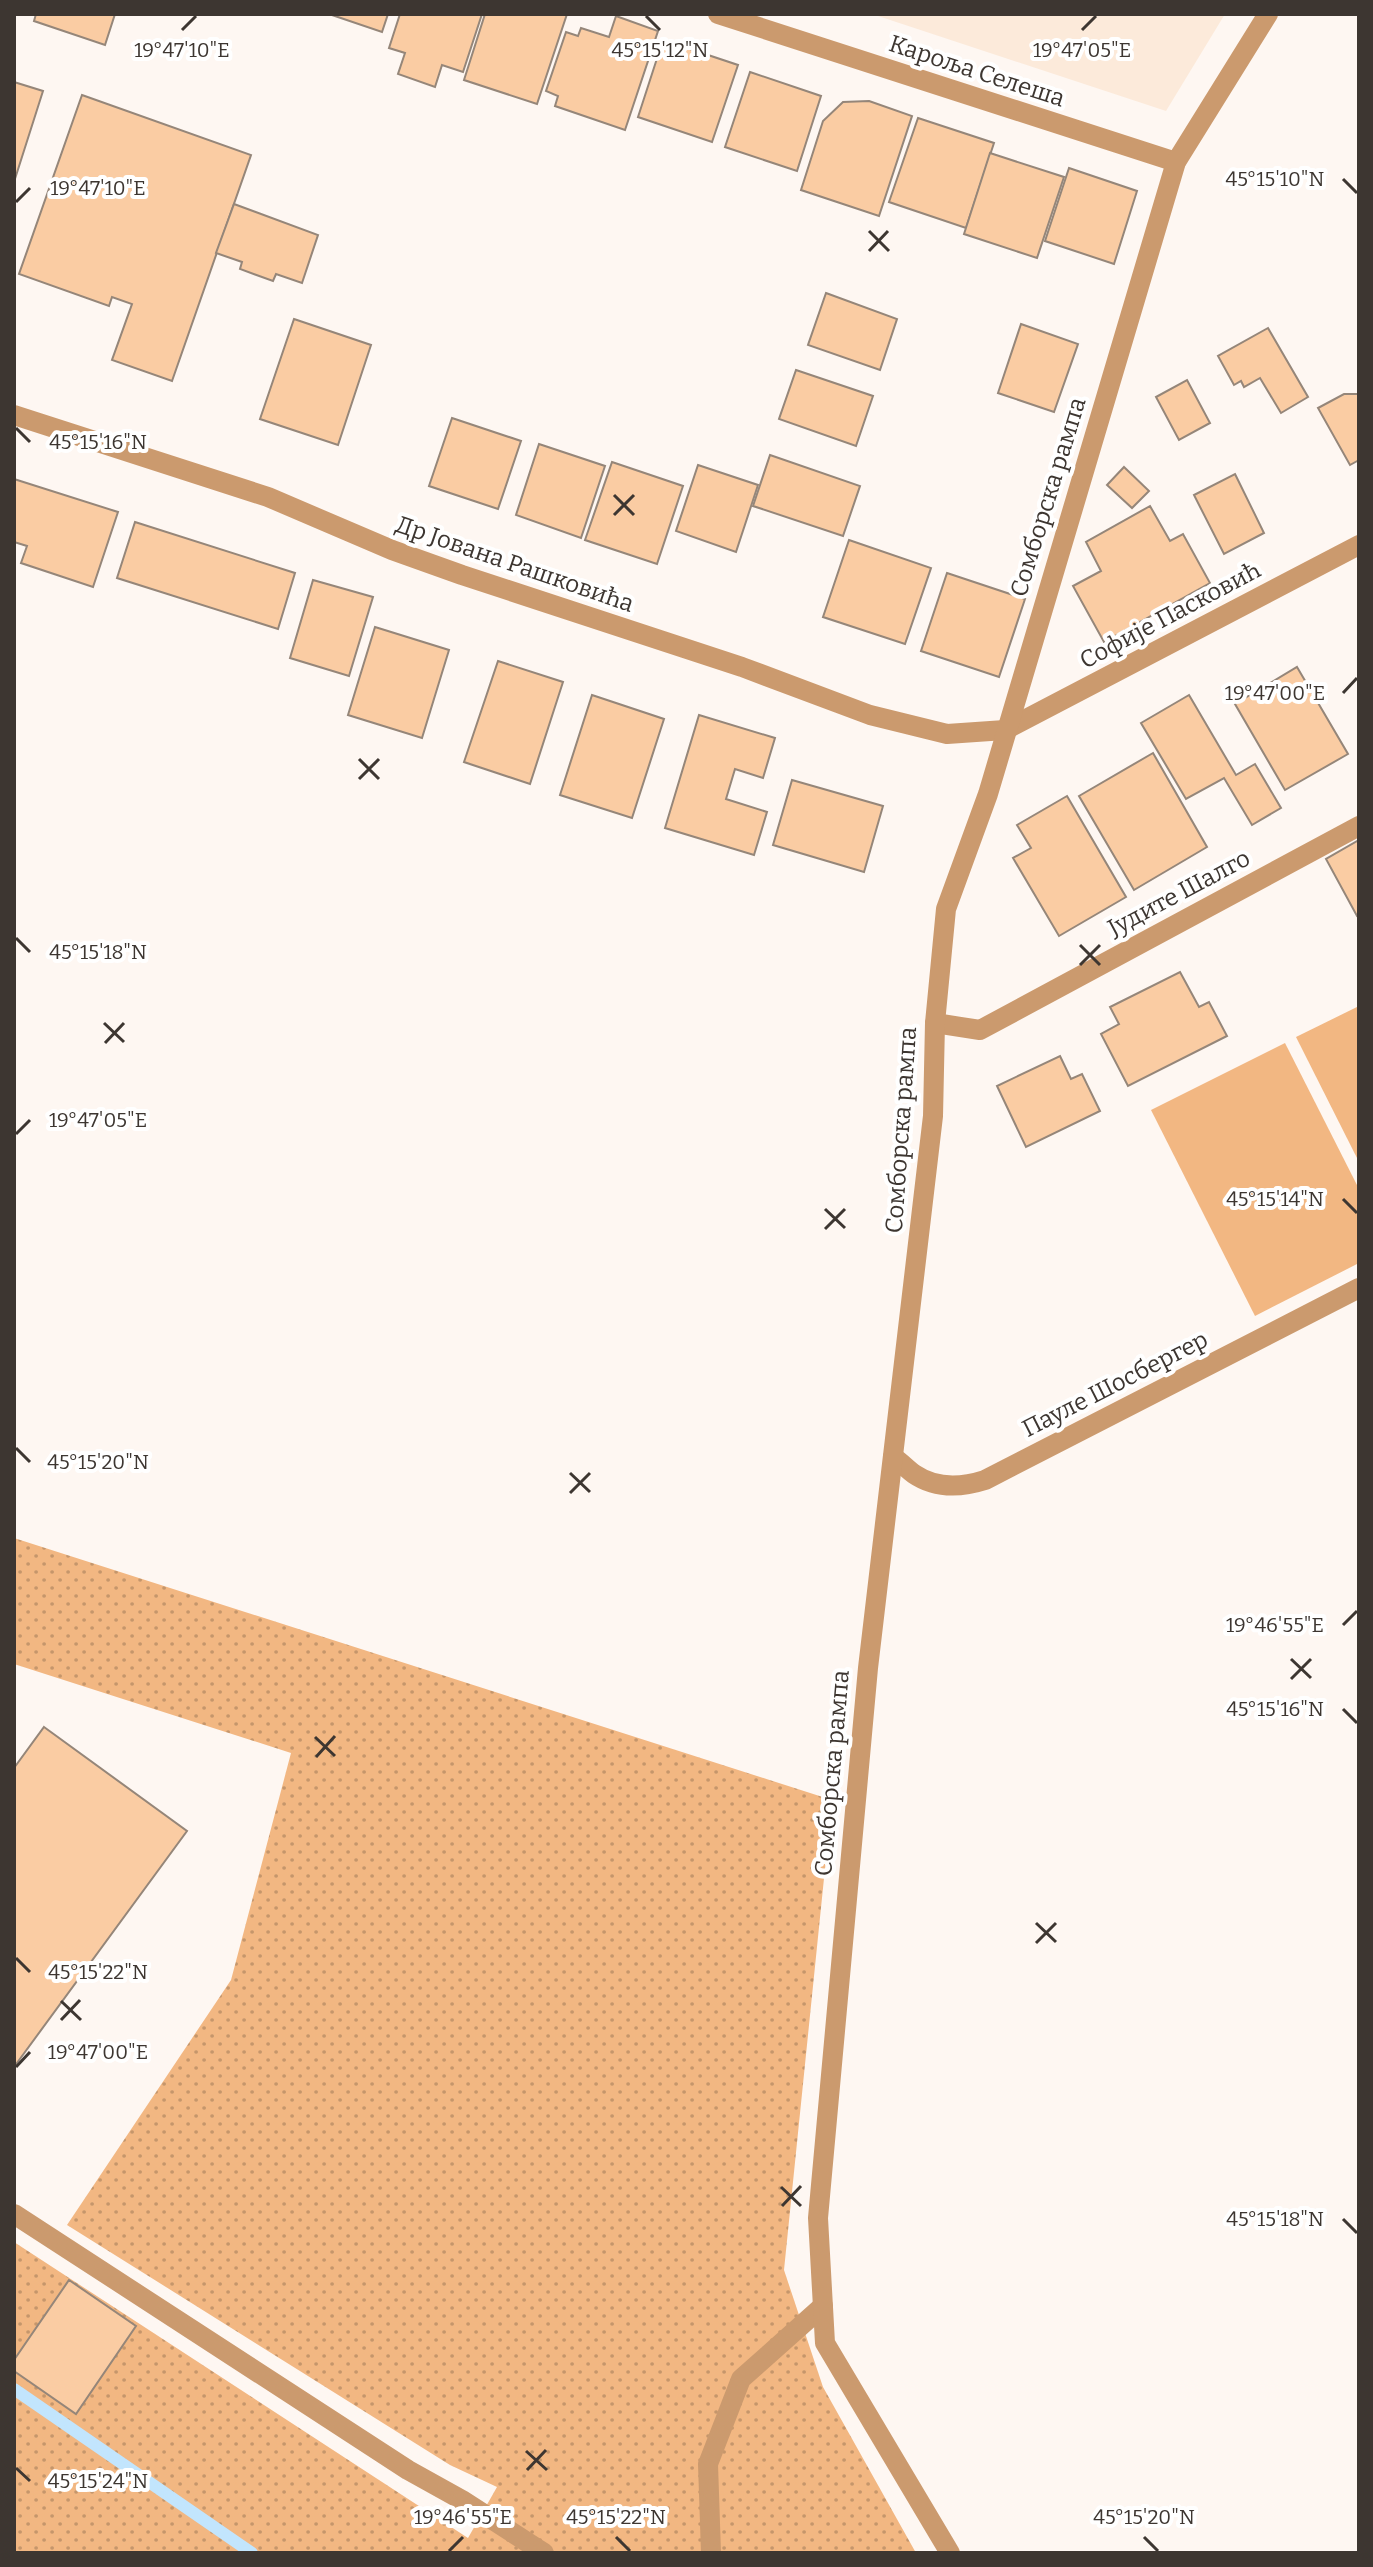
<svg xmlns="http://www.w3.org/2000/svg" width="1373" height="2567" font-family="Bitter,serif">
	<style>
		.built { fill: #fceada }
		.grass { fill: url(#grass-dots) }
		.pitch { fill: #f2b782 }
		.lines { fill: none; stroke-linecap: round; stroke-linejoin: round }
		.stream { stroke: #c2e5fd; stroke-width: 12 }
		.building { fill: #facca3; stroke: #958679; stroke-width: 2 }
		.minor { stroke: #cb9a6e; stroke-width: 20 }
		.ticks { fill: none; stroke: #3d3631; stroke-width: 3 }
		.labels { text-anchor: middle; stroke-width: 8; stroke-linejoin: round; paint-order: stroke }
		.street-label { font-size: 24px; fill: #3d3631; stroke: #fff }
		.ticks-label { font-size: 20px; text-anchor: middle; fill: #3d3631; stroke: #fff; stroke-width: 8; stroke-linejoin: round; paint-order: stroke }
	</style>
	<defs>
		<pattern id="grass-dots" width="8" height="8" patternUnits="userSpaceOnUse" patternTransform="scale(2)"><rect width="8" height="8" fill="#f2b782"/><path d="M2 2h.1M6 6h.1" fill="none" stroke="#c5966b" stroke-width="1.8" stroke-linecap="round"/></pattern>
	</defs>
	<rect width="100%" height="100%" fill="#fef7f2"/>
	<path class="built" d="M872 14H1225L1166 111Z"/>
	<path class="grass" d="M14 1538 832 1800 784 2270 823 2387 916 2553H14V2242L468 2538 497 2487 450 2465 67 2225 231 1980 291 1753 14 1664Z"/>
	<g class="pitch">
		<path d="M1359 1006V1162L1296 1037Z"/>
		<path d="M1285 1043 1359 1189V1263L1255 1316 1151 1110Z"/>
	</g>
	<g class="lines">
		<path class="stream" d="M14 2389 252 2553"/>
	</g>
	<g class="building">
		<path d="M36 14H115L105 45 34 21Z"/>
		<path d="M329 14H388L382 32Z"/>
		<path d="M400 14H482L463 72 442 65 435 87 398 74 405 53 389 48Z"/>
		<path d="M485 14H567L537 104 464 80Z"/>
		<path d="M616 16 658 31 625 130 555 106 558 96 546 91 566 32 578 36 581 28 609 37Z"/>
		<path d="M663 40 738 65 712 142 638 117Z"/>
		<path d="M750 72 821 96 797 171 725 147Z"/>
		<path d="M14 82 43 91 14 182Z"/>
		<path d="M82 95 251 155 172 381 112 360 132 304 112 297 109 306 19 274Z"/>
		<path d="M869 101 912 116 879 216 801 190 823 121 843 102Z"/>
		<path d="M918 118 994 143 966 228 889 202Z"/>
		<path d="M990 153 1064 177 1037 258 964 234Z"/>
		<path d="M1069 168 1137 191 1114 264 1045 241Z"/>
		<path d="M234 204 318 235 302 283 276 274 273 281 240 269 242 262 216 253Z"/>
		<path d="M826 293 897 319 880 370 808 345Z"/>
		<path d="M294 319 371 345 338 445 260 419Z"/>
		<path d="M1021 324 1078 344 1054 412 998 393Z"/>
		<path d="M1268 328 1308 397 1281 413 1260 378 1244 387 1241 381 1234 385 1218 356Z"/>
		<path d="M796 370 873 396 856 446 779 419Z"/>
		<path d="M1187 380 1210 423 1179 440 1156 397Z"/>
		<path d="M1344 394H1359V460L1350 465 1318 408Z"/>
		<path d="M452 418 521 441 498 509 429 486Z"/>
		<path d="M539 444 605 466 581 538 516 515Z"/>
		<path d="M770 455 860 486 843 536 753 506Z"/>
		<path d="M612 462 683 486 657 564 585 540Z"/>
		<path d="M698 465 758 485 736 552 676 531Z"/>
		<path d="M1124 467 1149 491 1132 508 1107 485Z"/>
		<path d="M1235 474 1264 533 1224 554 1194 495Z"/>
		<path d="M14 479 118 512 93 587 21 563 27 546 14 542Z"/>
		<path d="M1150 506 1170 541 1183 534 1210 583 1104 642 1073 586 1101 571 1086 542Z"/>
		<path d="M135 522 295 573 278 629 117 578Z"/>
		<path d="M849 540 931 568 905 644 823 617Z"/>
		<path d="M947 573 1025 599 999 677 921 651Z"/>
		<path d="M313 580 373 597 349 676 290 658Z"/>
		<path d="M375 627 449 650 422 738 348 715Z"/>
		<path d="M498 661 563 682 530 784 464 762Z"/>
		<path d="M1297 667 1348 754 1285 790 1235 704Z"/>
		<path d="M592 695 664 719 632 818 560 795Z"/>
		<path d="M1189 695 1236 775 1255 764 1281 808 1252 825 1224 778 1186 799 1141 723Z"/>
		<path d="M699 715 775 738 763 778 735 769 726 799 767 812 754 855 665 828Z"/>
		<path d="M1153 753 1207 847 1134 890 1079 796Z"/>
		<path d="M792 780 883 806 864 872 773 845Z"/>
		<path d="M1067 796 1126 897 1059 936 1013 858 1031 848 1017 825Z"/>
		<path d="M1359 840V915L1357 916 1326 859Z"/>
		<path d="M1180 972 1199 1007 1209 1002 1227 1036 1128 1086 1101 1034 1119 1024 1110 1007Z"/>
		<path d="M1060 1056 1071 1079 1082 1074 1100 1111 1026 1147 997 1086Z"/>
		<path d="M44 1727 187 1831 14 2067V1768Z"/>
		<path d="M69 2280 136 2326 76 2414 14 2371V2360Z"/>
	</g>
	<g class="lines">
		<g class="minor">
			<path d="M718 14 1176 162"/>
			<path d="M14 415 268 497 392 550 462 575 742 667 870 715 947 734 1005 730 1359 545"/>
			<path d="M935 1023 980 1030 1359 826"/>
			<path d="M893 1457C901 1462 907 1469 914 1474 936 1489 960 1488 985 1480L1359 1288"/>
			<path d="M14 2214 408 2470 462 2500 544 2553"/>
			<path d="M711 2553 708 2464 741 2379 823 2306"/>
			<path d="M950 2553 825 2343 818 2218 868 1668 933 1116 935 1023 946 909 988 794 1176 162 1268 14"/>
		</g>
	</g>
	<path class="ticks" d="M646 16 660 30M182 30 196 16M1082 30 1096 16M1343 179 1357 193M16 202 30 188M869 231 889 251M869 251 888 231M16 428 30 442M614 495 634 515M614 515 634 495M1343 693 1357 678M359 759 379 779M359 779 379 759M16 938 30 952M1080 945 1100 965M1080 965 1100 945M104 1023 124 1042M105 1043 124 1023M16 1134 30 1120M1343 1199 1357 1213M825 1209 845 1228M825 1229 845 1209M16 1448 30 1462M570 1473 590 1492M570 1493 590 1473M1343 1625 1357 1611M1291 1659 1311 1678M1291 1679 1311 1659M1343 1709 1357 1723M315 1737 335 1756M316 1757 335 1736M1036 1923 1056 1942M1036 1943 1056 1923M16 1958 30 1972M61 2001 81 2020M61 2020 80 2000M16 2067 30 2052M781 2187 801 2206M782 2206 801 2186M1343 2219 1357 2233M526 2451 547 2470M16 2468 30 2481M527 2470 546 2450M616 2537 630 2551M1144 2537 1158 2551M449 2551 463 2537"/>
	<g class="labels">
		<g class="street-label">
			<text transform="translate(977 71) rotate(18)" y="8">Кароља Селеша</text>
			<text transform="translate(1048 497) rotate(-73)" y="8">Сомборска рампа</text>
			<text transform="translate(515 564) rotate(19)" y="8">Др Јована Рашковића</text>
			<text transform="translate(1170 615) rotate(-28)" y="8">Софије Пасковић</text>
			<text transform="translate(1179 893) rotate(-28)" y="8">Јудите Шалго</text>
			<text transform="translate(901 1130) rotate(-86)" y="8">Сомборска рампа</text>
			<text transform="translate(1115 1384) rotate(-27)" y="8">Пауле Шосбергер</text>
			<text transform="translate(832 1773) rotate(-85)" y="8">Сомборска рампа</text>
		</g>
	</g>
	<g class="ticks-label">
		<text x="660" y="57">45°15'12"N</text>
		<text x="182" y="57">19°47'10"E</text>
		<text x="1082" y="57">19°47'05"E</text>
		<text x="1275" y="186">45°15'10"N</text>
		<text x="98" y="195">19°47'10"E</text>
		<text x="98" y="449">45°15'16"N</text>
		<text x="1275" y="700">19°47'00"E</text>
		<text x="98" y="959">45°15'18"N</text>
		<text x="98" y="1127">19°47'05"E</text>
		<text x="1275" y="1206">45°15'14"N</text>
		<text x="98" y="1469">45°15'20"N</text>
		<text x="1275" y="1632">19°46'55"E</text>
		<text x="1275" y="1716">45°15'16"N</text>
		<text x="98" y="1979">45°15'22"N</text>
		<text x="98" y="2059">19°47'00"E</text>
		<text x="1275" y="2226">45°15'18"N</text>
		<text x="98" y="2488">45°15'24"N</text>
		<text x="463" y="2524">19°46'55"E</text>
		<text x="616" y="2524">45°15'22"N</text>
		<text x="1144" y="2524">45°15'20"N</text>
	</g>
	<rect width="1373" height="2567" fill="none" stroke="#3d3631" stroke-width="32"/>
</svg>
